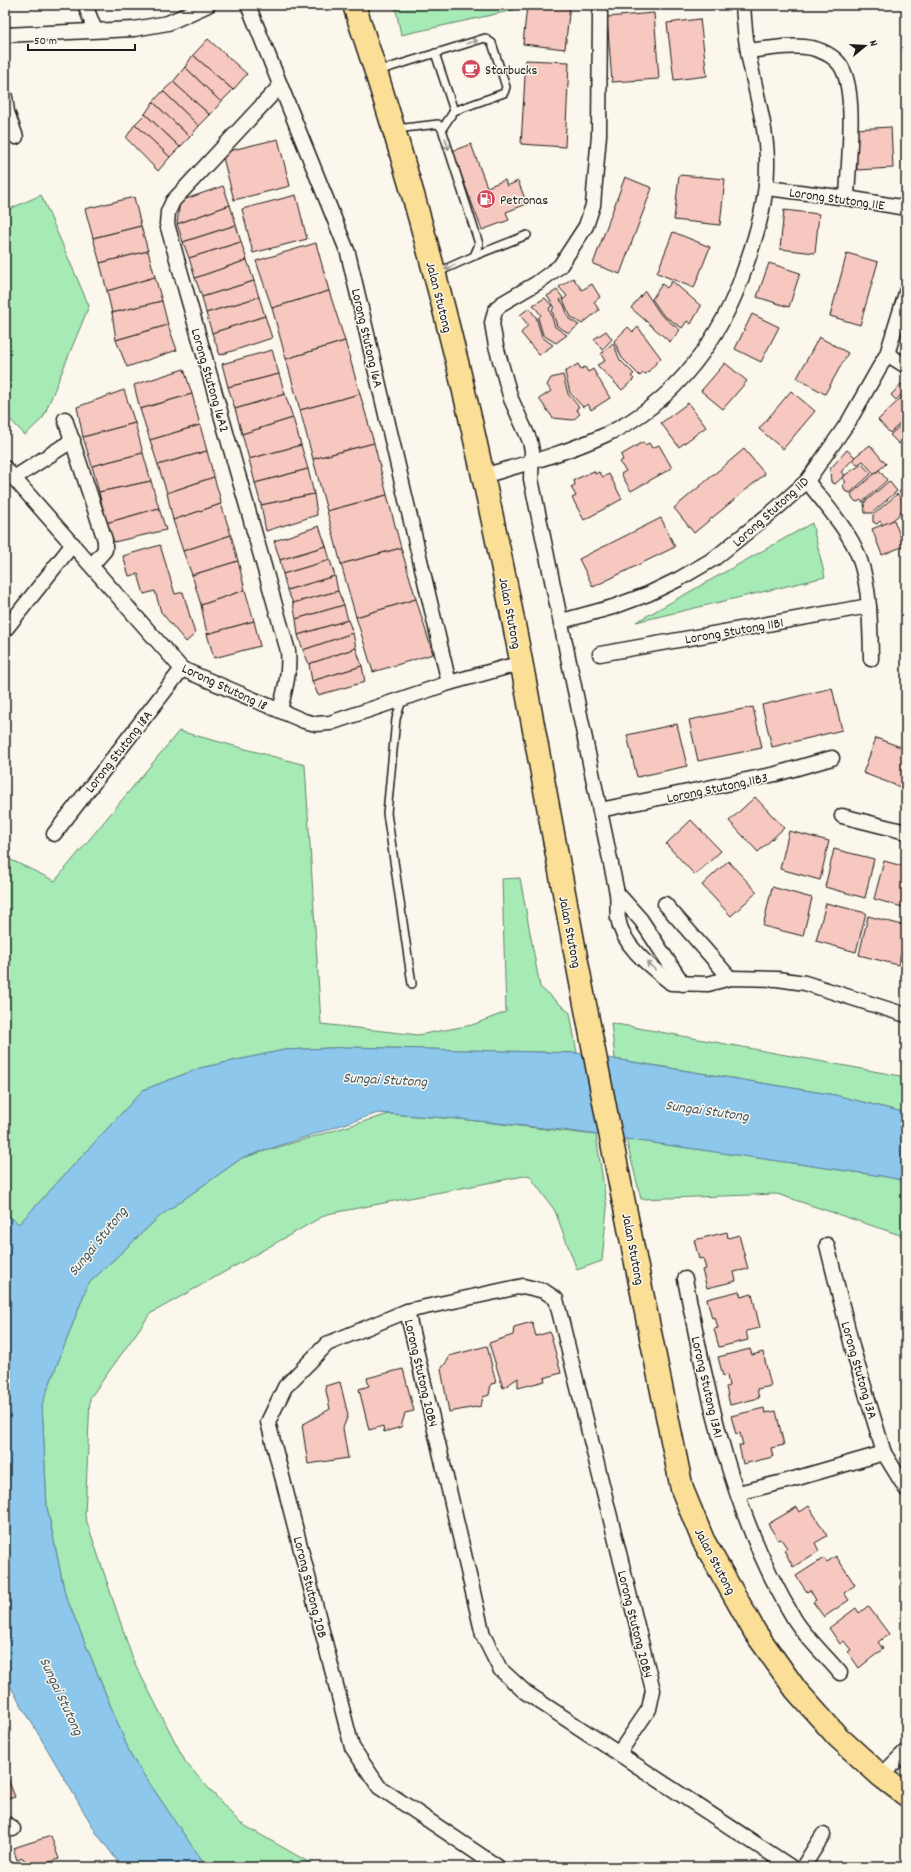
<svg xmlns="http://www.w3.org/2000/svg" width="911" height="1872" font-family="Dekko,sans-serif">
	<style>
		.green { fill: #a6eab5; stroke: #618368 }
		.water { fill: #8dc7ec; stroke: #608399 }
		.building { fill: #f7c8bf; stroke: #1c1c1c }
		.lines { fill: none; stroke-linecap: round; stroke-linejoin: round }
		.service-casing { stroke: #1c1c1c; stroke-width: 10 }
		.minor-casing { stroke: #1c1c1c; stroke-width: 17 }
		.primary-casing { stroke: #1c1c1c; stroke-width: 25 }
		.service { stroke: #fbf7ec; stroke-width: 7 }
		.minor { stroke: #fbf7ec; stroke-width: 14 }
		.primary { stroke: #fbdf96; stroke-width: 22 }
		.oneway { stroke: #97948e }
		.labels { text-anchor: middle; stroke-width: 3; stroke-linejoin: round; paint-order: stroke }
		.poi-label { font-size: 14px; fill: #1c1c1c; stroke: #fbf7ec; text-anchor: start }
		.street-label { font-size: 14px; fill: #1c1c1c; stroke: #fbf7ec }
		.water-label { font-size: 15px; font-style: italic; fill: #445865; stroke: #fbf7ec }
	</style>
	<rect width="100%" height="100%" fill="#fbf7ec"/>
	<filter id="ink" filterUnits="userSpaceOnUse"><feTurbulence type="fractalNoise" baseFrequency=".025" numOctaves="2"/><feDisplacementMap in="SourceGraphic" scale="8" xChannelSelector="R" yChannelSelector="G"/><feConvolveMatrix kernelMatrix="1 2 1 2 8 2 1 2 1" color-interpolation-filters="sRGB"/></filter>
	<g filter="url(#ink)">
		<g class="green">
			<path d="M395 5H515L514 10 401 35Z"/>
			<path d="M41 195 89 306 43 418 25 435 5 414V211Z"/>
			<path d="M812 523 825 577 636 622Z"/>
			<path d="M179 731 305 765 321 1024 418 1035 472 1025 506 1012 502 879 520 878 540 987 570 1013 577 1053 351 1047 284 1050 200 1068 143 1090 19 1224 5 1213V857L55 881Z"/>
			<path d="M611 1023 906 1077V1113L835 1095 615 1059Z"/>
			<path d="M389 1114 459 1119 596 1135 607 1208 602 1261 577 1270 555 1211 529 1175 327 1214 150 1314 90 1398 85 1516 133 1660 186 1763 240 1823 317 1867H206L131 1756 65 1594 47 1507 42 1404 88 1284 160 1216 242 1158Z"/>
			<path d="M626 1139 882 1176 906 1181V1237L777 1194 641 1199Z"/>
		</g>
		<path class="water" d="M351 1047 577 1053 835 1095 906 1113V1181L882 1176 563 1130 459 1119 378 1113 242 1158 160 1216 88 1284 42 1404 47 1507 65 1594 131 1756 206 1867H122L97 1834 6 1679 5 1213 19 1224 143 1090 200 1068 284 1050Z"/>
		<g class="building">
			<path d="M527 5H570L565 49 523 44Z"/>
			<path d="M654 13 659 79 612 82 607 17Z"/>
			<path d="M700 19 707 76 674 80 667 23Z"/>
			<path d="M208 39 247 74 233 90 193 55Z"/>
			<path d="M193 55 233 90 221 102 185 67Z"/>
			<path d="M526 60 569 62 565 147 521 144Z"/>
			<path d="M185 67 221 102 210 115 173 82Z"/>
			<path d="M173 82 210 115 199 126 163 91Z"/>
			<path d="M163 91 199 126 190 137 153 102Z"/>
			<path d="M153 102 190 137 180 147 145 114Z"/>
			<path d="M145 114 180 147 170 157 135 124Z"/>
			<path d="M135 124 170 157 158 171 126 138Z"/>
			<path d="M891 127 893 168 857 170 855 129Z"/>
			<path d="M278 139 290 186 234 200 221 150 228 151Z"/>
			<path d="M471 144 487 187 505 180 507 186 518 181 527 204 506 212 509 220 482 230 452 151Z"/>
			<path d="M679 175 725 179 720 225 674 220Z"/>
			<path d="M625 177 652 188 620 274 593 264Z"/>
			<path d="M223 186 230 205 177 224 180 201Z"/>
			<path d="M296 195 307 239 253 253 242 209Z"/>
			<path d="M134 197 141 226 93 238 85 209Z"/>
			<path d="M230 205 236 225 183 242 177 224Z"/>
			<path d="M784 210 819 214 815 253 780 249Z"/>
			<path d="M236 225 241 242 189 258 183 242Z"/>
			<path d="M141 226 148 251 100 263 93 238Z"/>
			<path d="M673 232 710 247 694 288 657 273Z"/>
			<path d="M241 242 247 260 195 278 189 258Z"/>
			<path d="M316 243 329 291 272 308 256 261Z"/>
			<path d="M148 251 155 277 107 291 100 263Z"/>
			<path d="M847 253 878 262 860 325 830 316Z"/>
			<path d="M247 260 254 281 202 297 195 278Z"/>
			<path d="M769 263 800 273 789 307 757 297Z"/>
			<path d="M155 277 162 301 112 313 107 291Z"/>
			<path d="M573 278 582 290 592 284 600 297 594 302 599 310 582 324 571 317 563 300 567 296 559 287Z"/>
			<path d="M254 281 259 297 206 313 202 297Z"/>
			<path d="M672 281 701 306 691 324 687 321 682 328 663 315 652 299 662 284 667 288Z"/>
			<path d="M557 290 563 298 560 300 564 305 569 319 579 325 569 333 557 326 552 311 554 306 547 296Z"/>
			<path d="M329 291 345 341 286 359 272 308Z"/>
			<path d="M645 291 661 315 680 330 670 342 631 308Z"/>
			<path d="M259 297 265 316 212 333 206 313Z"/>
			<path d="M545 298 552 306 549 308 555 327 567 335 556 343 543 335 538 318 541 315 533 305Z"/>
			<path d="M162 301 168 325 116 340 112 313Z"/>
			<path d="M529 308 536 317 542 337 553 345 539 355 521 333 528 325 520 315Z"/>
			<path d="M752 314 779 327 761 362 735 349Z"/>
			<path d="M265 316 272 338 220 355 212 333Z"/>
			<path d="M168 325 177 350 127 367 116 340Z"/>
			<path d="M628 327 633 332 638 327 661 358 646 374 643 373 640 376 622 358 614 341Z"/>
			<path d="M606 331 612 339 602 350 594 339Z"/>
			<path d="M819 337 848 353 825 394 797 378Z"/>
			<path d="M345 341 360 394 300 410 286 359Z"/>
			<path d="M613 343 620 360 634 374 631 376 634 379 622 390 597 365 605 361 601 354Z"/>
			<path d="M272 350 279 374 228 387 222 364Z"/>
			<path d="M725 363 747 381 723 409 701 391Z"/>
			<path d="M578 364 581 369 585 367 588 372 593 369 610 398 591 410 588 404 583 407 570 393 565 372Z"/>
			<path d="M184 369 192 394 140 409 134 385Z"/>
			<path d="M279 374 285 394 235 409 228 387Z"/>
			<path d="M563 375 568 394 579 407 576 409 580 414 573 420 553 418 539 399 551 391 547 385 551 378Z"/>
			<path d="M901 384 906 390V397L904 398 901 395 896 400 891 395Z"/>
			<path d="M124 390 135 423 83 437 77 407Z"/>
			<path d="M791 391 815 411 783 449 759 429Z"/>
			<path d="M192 394 200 425 150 440 140 409Z"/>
			<path d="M285 394 293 418 242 434 235 409Z"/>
			<path d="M360 394 374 443 313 459 300 410Z"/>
			<path d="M902 397 906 400V418L890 433 878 420Z"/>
			<path d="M688 403 706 427 679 447 661 423Z"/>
			<path d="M293 418 301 445 249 459 242 434Z"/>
			<path d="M906 420V438L899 444 890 435Z"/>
			<path d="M135 423 143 453 92 466 83 437Z"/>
			<path d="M200 425 207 451 158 465 150 440Z"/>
			<path d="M643 442 645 445 649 443 652 448 659 445 672 468 631 491 621 474 626 471 619 462 623 460 621 455Z"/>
			<path d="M374 443 387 495 327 511 313 459Z"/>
			<path d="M301 445 308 469 255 483 249 459Z"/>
			<path d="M870 445 886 464 874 474 863 461 857 465 852 459Z"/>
			<path d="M744 449 765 474 694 533 674 508Z"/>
			<path d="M847 450 855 457 841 472 845 475 835 484 831 482 830 469Z"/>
			<path d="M207 451 214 477 167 493 158 465Z"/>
			<path d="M143 453 151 481 99 492 92 466Z"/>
			<path d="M862 464 871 474 850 493 845 491 843 484 846 482 843 478 845 475Z"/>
			<path d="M308 469 314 494 261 505 255 483Z"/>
			<path d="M879 470 887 480 863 502 860 500 858 502 853 500 851 494Z"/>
			<path d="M594 471 595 474 599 472 603 477 609 474 622 499 584 520 572 498 576 496 571 487 575 485 574 480Z"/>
			<path d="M214 477 220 497 221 504 173 520 167 493Z"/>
			<path d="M151 481 159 508 106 523 99 492Z"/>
			<path d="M889 481 897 491 872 513H865L864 503Z"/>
			<path d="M906 485V501L899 492Z"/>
			<path d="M314 494 317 515 266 531 261 505Z"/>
			<path d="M897 494 906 504 898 516 884 527 880 521 877 524 873 522V515Z"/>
			<path d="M387 495 401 548 341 564 327 511Z"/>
			<path d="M221 504 231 535 183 551 173 520Z"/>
			<path d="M159 508 166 530 114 542 106 523Z"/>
			<path d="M661 518 675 547 593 587 579 559Z"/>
			<path d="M894 520 904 546 882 555 872 529Z"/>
			<path d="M319 526 326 546 280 560 274 541Z"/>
			<path d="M231 535 238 561 192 575 183 551Z"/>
			<path d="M160 545 175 594 183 592 195 634 186 642 161 612 155 591 144 594 138 574 129 576 123 556Z"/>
			<path d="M326 546 330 560 283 574 280 560Z"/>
			<path d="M401 548 416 599 356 617 341 564Z"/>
			<path d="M330 560 335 576 287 590 283 574Z"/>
			<path d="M238 561 245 590 201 605 192 575Z"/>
			<path d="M335 576 338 591 293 603 287 590Z"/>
			<path d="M245 590 254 621 207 634 201 605Z"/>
			<path d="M338 591 344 605 296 619 293 603Z"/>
			<path d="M416 599 433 654 373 672 356 617Z"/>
			<path d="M344 605 348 620 298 635 296 619Z"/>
			<path d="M348 620 353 633 303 650 298 635Z"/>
			<path d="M254 621 260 646 214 658 207 634Z"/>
			<path d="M353 633 356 648 309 664 303 650Z"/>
			<path d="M356 648 362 666 312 681 309 664Z"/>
			<path d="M362 666 365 682 318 695 312 681Z"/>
			<path d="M832 688 842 730 772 747 762 705Z"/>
			<path d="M753 707 762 748 698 761 689 720Z"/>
			<path d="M677 724 687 766 637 777 627 735Z"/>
			<path d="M876 738 906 749V780L903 788 863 773Z"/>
			<path d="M755 797 784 828 758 852 729 821Z"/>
			<path d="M691 820 721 851 695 875 666 844Z"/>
			<path d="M789 831 829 841 820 880 780 869Z"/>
			<path d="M834 849 874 859 865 898 825 887Z"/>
			<path d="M728 861 757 892 731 916 702 885Z"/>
			<path d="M884 861 906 867V908L874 899Z"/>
			<path d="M772 887 812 898 803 936 763 926Z"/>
			<path d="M826 903 866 913 856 952 816 941Z"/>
			<path d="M868 916 906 926V936L898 965 859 955Z"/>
			<path d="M727 1232 728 1238 739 1235 748 1269 734 1272 736 1281 707 1288 702 1270 706 1269 703 1258 699 1259 694 1240Z"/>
			<path d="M739 1291 741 1297 752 1294 760 1328 746 1331 748 1340 719 1347 714 1329 718 1328 715 1317 712 1318 707 1299Z"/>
			<path d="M532 1322 536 1336 550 1332 561 1373 544 1378 545 1381 518 1388V1378L503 1388 489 1343 513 1335 514 1327Z"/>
			<path d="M487 1346 496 1383 491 1384 489 1395 483 1397 481 1406 449 1412 441 1369 448 1360 449 1356Z"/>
			<path d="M750 1349 752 1355 763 1352 771 1386 757 1389 759 1398 730 1405 726 1387 729 1386 727 1375 723 1376 718 1357Z"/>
			<path d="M403 1369 414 1411 405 1413 401 1427 384 1432 383 1426 369 1430 359 1389 369 1386 367 1378Z"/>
			<path d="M340 1382 348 1415 343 1428 348 1458 308 1464 302 1425 330 1409 325 1386Z"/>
			<path d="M764 1408 765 1413 776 1411 784 1445 771 1448 773 1457 743 1464 739 1445H743L740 1433 736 1434 731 1416Z"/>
			<path d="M809 1506 827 1536 815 1543 819 1551 793 1567 784 1550 787 1548 781 1539 778 1540 768 1524 797 1507 800 1512Z"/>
			<path d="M836 1556 855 1585 844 1593 849 1600 824 1617 813 1602 816 1600 810 1590 807 1592 796 1576 824 1558 827 1562Z"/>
			<path d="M868 1606 889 1634 878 1642 883 1649 859 1668 848 1652 851 1650 844 1641 840 1644 829 1628 856 1608 859 1613Z"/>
			<path d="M5 1771 15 1797 5 1800Z"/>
			<path d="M51 1836 59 1859 34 1867H30L23 1858 17 1860 13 1848Z"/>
		</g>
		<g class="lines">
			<defs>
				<g id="service">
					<path d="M435 53 454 111"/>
					<path d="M378 71 485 38 492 43 506 87 504 93 454 111 442 129"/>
					<path d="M396 129 438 124 442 129 479 244 474 256 436 273"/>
					<path d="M474 256 527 235"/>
					<path d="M402 700 396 719 387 813 412 984"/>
				</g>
				<g id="minor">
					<path d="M85 5 95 30"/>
					<path d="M248 5 348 253 449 683"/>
					<path d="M600 13 599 135 593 205 586 226 560 266 537 283 501 304 495 311 492 323 496 346 511 399 530 441 532 451 531 479 617 893C618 901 617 910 618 918 622 946 651 967 671 983L708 984 730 978 777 979 805 983 906 1015"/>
					<path d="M5 35 134 29 168 23 208 5"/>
					<path d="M748 51C768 49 791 44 812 48 823 51 836 57 842 68 857 95 848 165 847 198"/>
					<path d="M279 87 173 201 168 212 167 224 288 651C290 672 285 690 280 710"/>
					<path d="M5 97 7 112 16 137"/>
					<path d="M767 188 847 198 906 208"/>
					<path d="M887 354 906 366"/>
					<path d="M65 419 105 540V550L92 565"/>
					<path d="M5 468 182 669 304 721 316 724 330 723 449 683 521 663"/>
					<path d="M483 476C524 464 566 453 605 435 675 403 723 337 746 265 758 231 768 196 767 159 766 123 754 87 748 52 745 36 744 20 743 5"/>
					<path d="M14 478 73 440"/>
					<path d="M807 481C821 499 837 517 849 537 871 571 870 620 871 659"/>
					<path d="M562 621 613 607 648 594 679 579 715 558 777 508 807 481 849 421 887 354 906 293"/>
					<path d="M5 630 73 544"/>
					<path d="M600 654 869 606"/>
					<path d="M600 810 776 774 832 758"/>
					<path d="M842 816 906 832"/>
					<path d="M54 834 182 669"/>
					<path d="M617 893 641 920 683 984"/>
					<path d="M665 904 730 978"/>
					<path d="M827 1245 853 1350 884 1453 906 1489"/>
					<path d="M685 1279C708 1396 732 1517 795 1620 807 1639 826 1656 840 1673"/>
					<path d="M407 1311 483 1635 500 1669 525 1692 791 1867"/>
					<path d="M738 1493 787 1481 884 1453"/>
					<path d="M881 1776 906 1751"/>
					<path d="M5 1823 13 1829"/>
					<path d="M498 1867 379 1787 352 1747 268 1422 285 1387 327 1344 407 1311 523 1286 544 1291 556 1299 653 1690 649 1709 619 1753"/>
					<path d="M803 1867 823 1835"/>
				</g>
				<path id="primary" d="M354 5C406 159 449 317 483 476 516 623 541 771 569 919 604 1109 643 1299 682 1489L703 1540 755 1632 796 1690 837 1736 881 1776 906 1795"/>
			</defs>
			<use href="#service" class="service-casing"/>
			<use href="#minor" class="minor-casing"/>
			<use href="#primary" class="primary-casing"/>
			<use href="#service" class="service"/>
			<use href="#minor" class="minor"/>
			<use href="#primary" class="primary"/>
		</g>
		<defs><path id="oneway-shaft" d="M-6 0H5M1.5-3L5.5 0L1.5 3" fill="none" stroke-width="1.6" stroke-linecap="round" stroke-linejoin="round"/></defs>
		<g class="oneway">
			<use href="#oneway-shaft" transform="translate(472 42) rotate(-17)"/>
			<use href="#oneway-shaft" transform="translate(447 144) rotate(73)"/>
			<use href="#oneway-shaft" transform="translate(450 267) rotate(156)"/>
			<use href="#oneway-shaft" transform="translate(651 966) rotate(-138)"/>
		</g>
	</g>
	<defs>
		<symbol id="cafe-disc" viewBox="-11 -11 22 22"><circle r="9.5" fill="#d1495b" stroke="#fbf7ec"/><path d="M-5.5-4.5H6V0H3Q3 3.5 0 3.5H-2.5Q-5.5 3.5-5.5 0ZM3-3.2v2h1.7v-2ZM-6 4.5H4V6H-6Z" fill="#fff"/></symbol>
		<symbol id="fuel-disc" viewBox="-11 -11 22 22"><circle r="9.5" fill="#d1495b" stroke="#fbf7ec"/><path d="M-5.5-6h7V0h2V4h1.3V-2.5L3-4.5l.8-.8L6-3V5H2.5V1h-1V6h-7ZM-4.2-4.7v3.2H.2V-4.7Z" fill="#fff"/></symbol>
	</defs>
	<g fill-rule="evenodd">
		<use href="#cafe-disc" x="460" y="58" width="22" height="22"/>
		<use href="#fuel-disc" x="475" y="188" width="22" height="22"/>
	</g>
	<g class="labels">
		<g class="poi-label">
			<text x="485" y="74">Starbucks</text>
			<text x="500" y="204">Petronas</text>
		</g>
		<g class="street-label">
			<text transform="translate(837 198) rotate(8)" y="5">Lorong Stutong 11E</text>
			<text transform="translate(440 297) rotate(76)" y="5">Jalan Stutong</text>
			<text transform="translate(368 338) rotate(77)" y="5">Lorong Stutong 16A</text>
			<text transform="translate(211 380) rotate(74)" y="5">Lorong Stutong 16A2</text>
			<text transform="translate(770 511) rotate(-42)" y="5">Lorong Stutong 11D</text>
			<text transform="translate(511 613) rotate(79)" y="5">Jalan Stutong</text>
			<text transform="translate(734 630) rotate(-10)" y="5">Lorong Stutong 11B1</text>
			<text transform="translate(225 686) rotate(25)" y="5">Lorong Stutong 18</text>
			<text transform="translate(118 751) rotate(-52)" y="5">Lorong Stutong 18A</text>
			<text transform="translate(717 787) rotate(-12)" y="5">Lorong Stutong 11B3</text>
			<text transform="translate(571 932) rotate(79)" y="5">Jalan Stutong</text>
			<text transform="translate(634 1249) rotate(79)" y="5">Jalan Stutong</text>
			<text transform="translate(860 1370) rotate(74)" y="5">Lorong Stutong 13A</text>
			<text transform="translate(422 1373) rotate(77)" y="5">Lorong Stutong 20B4</text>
			<text transform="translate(708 1387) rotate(77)" y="5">Lorong Stutong 13A1</text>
			<text transform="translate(716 1561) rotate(62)" y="5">Jalan Stutong</text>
			<text transform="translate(311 1587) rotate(76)" y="5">Lorong Stutong 20B</text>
			<text transform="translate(636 1624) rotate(76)" y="5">Lorong Stutong 20B4</text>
		</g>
		<g class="water-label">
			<text transform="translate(385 1079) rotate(3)" y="5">Sungai Stutong</text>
			<text transform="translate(707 1110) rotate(8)" y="5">Sungai Stutong</text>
			<text transform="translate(97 1241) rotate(-51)" y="5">Sungai Stutong</text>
			<text transform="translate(62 1696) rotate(65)" y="5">Sungai Stutong</text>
		</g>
	</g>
	<rect width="911" height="1872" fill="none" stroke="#fbf7ec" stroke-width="20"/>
	<rect x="10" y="10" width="891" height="1852" fill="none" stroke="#1c1c1c" stroke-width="1.5" filter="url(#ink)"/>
	<g transform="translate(865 46) rotate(72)" stroke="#fbf7ec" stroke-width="3" paint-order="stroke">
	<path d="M0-3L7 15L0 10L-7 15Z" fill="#1c1c1c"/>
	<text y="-6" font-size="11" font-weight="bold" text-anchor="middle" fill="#1c1c1c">N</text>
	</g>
	<path d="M28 44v6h107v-6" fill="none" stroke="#1c1c1c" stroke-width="2"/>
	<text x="34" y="44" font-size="12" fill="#1c1c1c" stroke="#fbf7ec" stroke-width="3" paint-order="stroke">50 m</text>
</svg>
